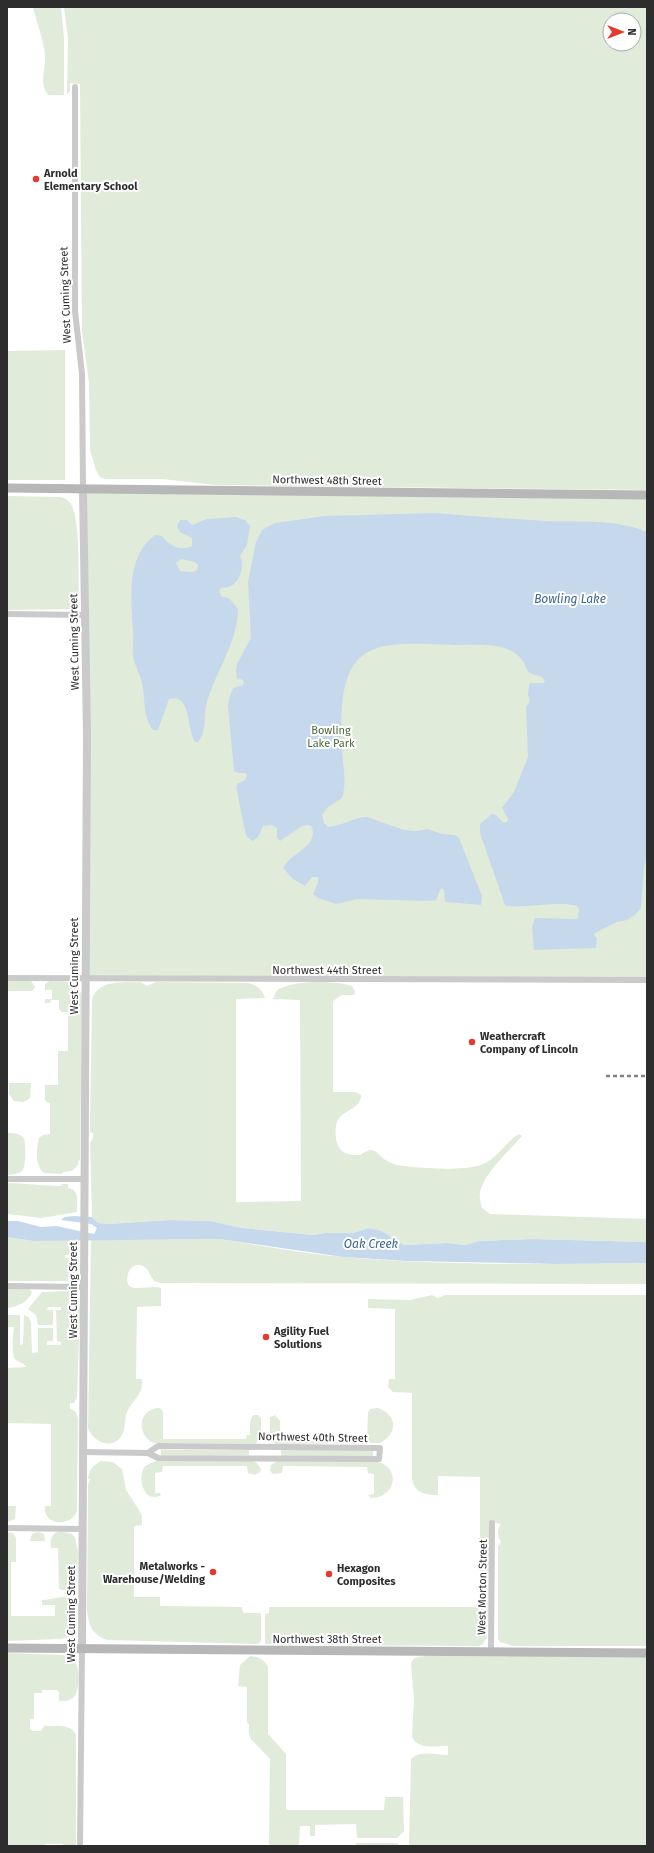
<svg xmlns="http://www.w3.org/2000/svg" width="654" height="1853" font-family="'Fira Sans',sans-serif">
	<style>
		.green { fill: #e1ebda; fill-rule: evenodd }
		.water { fill: #c6d8eb; fill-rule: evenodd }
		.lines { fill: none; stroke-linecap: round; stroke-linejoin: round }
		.minor { stroke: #cacaca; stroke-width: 6 }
		.tertiary { stroke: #cacaca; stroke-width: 8 }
		.secondary { stroke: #b7b7b7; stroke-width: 9 }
		.rail { stroke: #828282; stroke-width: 2.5; stroke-dasharray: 4 3; stroke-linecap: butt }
		.poi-dot { fill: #e5392e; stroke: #fff; stroke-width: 1.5 }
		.labels { text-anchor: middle; stroke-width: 4; stroke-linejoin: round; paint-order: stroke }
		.poi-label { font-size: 11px; font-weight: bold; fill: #2d2d2d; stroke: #fff; text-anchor: start }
		.street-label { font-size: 11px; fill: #2d2d2d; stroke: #fff }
		.park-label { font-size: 11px; fill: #4a693b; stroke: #fff }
		.water-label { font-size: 12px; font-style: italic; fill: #3b648f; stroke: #fff }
	</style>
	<rect width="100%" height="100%" fill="#fff"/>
	<g class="green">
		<path d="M33 7H61L64 38V95H49C39 87 45 70 45 59 46 46 36 21 33 7Z"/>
		<path d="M64 7H647V490L216 485 162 479H105L100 477 96 470 90 450 89 383 82 332 80 84 70 83V91L67 94 68 39ZM610 20H634V44H610Z"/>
		<path d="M65 350V480H7V351Z"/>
		<path d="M83 489 647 495V980L85 979Z"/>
		<path d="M7 496 61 497C65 498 68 500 71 504 81 521 78 578 79 600L77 605 73 609 7 610Z"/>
		<path d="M7 981H31L35 987 32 991H7Z"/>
		<path d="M50 981C64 982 78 979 82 996L80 1160 78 1161V1165L72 1171 63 1172 61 1174 44 1173C35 1166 36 1149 39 1138L43 1135 50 1134V1103L47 1102 45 1100V1085H58V1051H68V1012H61V1010H59V1000H51L50 1003H45V999H52V990H45V984Z"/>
		<path d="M140 982 147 986 156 982 248 983C256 985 262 988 265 998L236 999V1202L301 1201 300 1000 273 999 277 990C293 980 334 980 352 986L355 992 354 995H342L333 1001V1092H355L361 1095C361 1107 349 1109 341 1116 333 1123 334 1144 342 1151 347 1155 353 1155 360 1155 375 1144 375 1153 387 1161 394 1165 403 1166 411 1167 430 1168 471 1172 487 1162 499 1155 508 1140 519 1134L522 1136C509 1151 483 1174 480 1193 479 1197 481 1204 482 1208L490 1214 647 1219V1242L532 1239 479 1241 465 1245 448 1243 404 1245 382 1231 369 1228 353 1233H325L314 1235 242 1228 210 1221 170 1220 108 1224 98 1223 92 1217 90 1143 93 1138V1133L90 1132V1121L92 999C99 979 123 983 140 982Z"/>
		<path d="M9 1083H31L30 1098 24 1102 14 1101 9 1094Z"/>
		<path d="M7 1133C13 1133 21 1133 24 1139 26 1144 26 1167 22 1171 18 1174 12 1175 7 1175Z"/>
		<path d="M7 1183C25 1183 42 1186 61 1186L62 1184H68V1188C80 1190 77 1202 77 1212L42 1218 7 1214Z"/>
		<path d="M7 1237 33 1241 74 1240 75 1248 74 1253 64 1256 66 1258H73L77 1262 76 1273 68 1277V1281H7Z"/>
		<path d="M219 1239C260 1245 302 1254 344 1257 445 1266 546 1264 647 1263V1284L160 1283 154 1281C150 1276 149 1269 143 1266 130 1261 124 1277 129 1286 138 1291 150 1285 161 1288V1306L137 1307 136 1379H142C144 1394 133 1399 127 1412 124 1418 126 1426 123 1433 115 1451 94 1444 88 1428L91 1240Z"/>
		<path d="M7 1289H29L32 1292C29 1302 16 1307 7 1308Z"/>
		<path d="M71 1291 77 1296 80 1309 77 1397 74 1403H70V1409L75 1411 78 1418 77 1511C70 1529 42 1524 45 1506H51V1424L7 1423V1368L26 1367C23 1362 20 1363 16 1360 11 1357 13 1334 14 1327H7V1315H20V1345L23 1344 24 1315 29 1317 31 1324 32 1353 38 1352V1328H53V1341H47V1345H61V1342L57 1341 56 1310H61V1307H48L47 1310H53V1325H38L36 1315 28 1309 42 1292Z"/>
		<path d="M432 1295 438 1298 445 1295H647V1646H513L500 1642 498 1639V1547L501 1542C497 1536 497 1529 501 1524L490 1522 487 1637 483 1644 479 1646 323 1645C318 1642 310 1642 305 1645L265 1644V1614L269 1613V1607H480V1477L438 1476V1495C425 1495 415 1493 412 1479V1393L393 1392 388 1387 389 1379H395V1309L368 1308V1299L410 1300Z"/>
		<path d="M160 1408 163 1412V1439H246L247 1435H250V1422L253 1415H258L261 1418V1438L255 1444 153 1443C136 1434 138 1408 160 1408Z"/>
		<path d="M378 1408C398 1415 398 1434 380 1443L276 1444 270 1440V1417L275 1415 280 1421V1436H283L284 1439 367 1440 368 1412 370 1409Z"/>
		<rect x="161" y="1450" width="88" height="5"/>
		<rect x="281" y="1450" width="92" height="6"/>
		<path d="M158 1460 253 1461 257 1463 261 1469 260 1472 255 1475 248 1473 247 1466H163L162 1472 155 1473V1493H160L161 1495C145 1505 136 1479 145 1466Z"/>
		<path d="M101 1461 113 1462 122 1469 126 1490 139 1510 142 1516V1525L134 1526V1597H160V1606L242 1607 243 1613H261V1641L258 1644 108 1640C92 1635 89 1626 87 1610L88 1485 90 1479H88C89 1470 93 1465 101 1461Z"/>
		<path d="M278 1461 378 1462C402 1469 395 1498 371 1498L368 1495 374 1494V1474L368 1473 367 1467 283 1466 282 1473 273 1474 270 1471 271 1465Z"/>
		<path d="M7 1506H16L15 1519 7 1522Z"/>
		<path d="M60 1531 72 1534 75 1538 78 1552 77 1588 72 1592 59 1589 58 1548H51C50 1540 51 1533 60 1531Z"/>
		<path d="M7 1532 13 1533 16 1538V1562H11V1616H55V1605H42V1600C52 1600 64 1594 73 1598 81 1602 77 1628 72 1633 69 1637 65 1638 61 1639L7 1641Z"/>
		<path d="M38 1532 44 1534 45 1541H30L32 1534Z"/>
		<path d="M7 1653 63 1655C69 1656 73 1659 76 1664 80 1670 79 1691 74 1697 70 1701 65 1701 59 1701V1692L57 1690H42V1693H34V1719H30V1729L32 1731H41L44 1726C56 1726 71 1723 76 1735V1846H63V1844H45L44 1846H7Z"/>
		<path d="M250 1656C260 1657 264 1659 268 1667V1734L286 1754V1810H384L385 1797H403L404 1831 397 1838H357L356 1824 315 1825V1836H310V1826H300L299 1845 269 1846 270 1759 251 1739 249 1734V1724L247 1723V1687L238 1686 240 1665Z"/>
		<path d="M427 1656 647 1657V1846H409L411 1759C421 1750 436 1755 448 1755V1746C434 1746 419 1750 412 1737L414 1700 411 1663C414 1656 420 1657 427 1656Z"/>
		<path d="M356 1843H397L400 1846H356Z"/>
	</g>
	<g class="water">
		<path d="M435 513C472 516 510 519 547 521 580 522 616 519 647 532V857L644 868 641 908 635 915 627 920 617 922 595 933 594 935 597 938 596 948 534 950 532 927 535 918 574 919 578 918 579 909 577 906C560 900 513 910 505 905L480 833V824L492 814 496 815 504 823 507 822 508 819 502 808 514 792 528 757 526 707 530 701 528 695 529 685 531 683H543L545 681 542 677 529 673C526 669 525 664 522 660 508 641 478 645 457 645 431 645 393 640 370 651 337 666 341 721 342 750 343 766 347 783 342 798L328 807 322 815 324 823 328 827C342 826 354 817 367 817L404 830 416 831 428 829 442 834 455 835 459 838 482 896 481 905 445 902 444 890 441 888 436 900 431 901 357 899 336 904 318 898 313 894 318 883V877H312L305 886 293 879 283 868C290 853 318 848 312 827L309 825 302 826 280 841 277 838V828L272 825 263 826 258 837 253 841 247 837 245 831 236 787 237 784 245 780 247 775 245 773H238L234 771 228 706 229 699 233 688 243 685 244 683 243 680 237 678 236 671 237 664 251 638 248 582 256 542 262 530 275 523 325 516Z"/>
		<path d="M236 517 245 520 250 526 247 545 240 556C245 564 240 582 231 586 228 588 225 587 221 588L219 592 222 597 229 598 238 609C238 644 214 673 206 706 204 718 206 733 198 742H195C186 729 192 693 169 699L158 730H153C143 717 145 698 142 683 140 674 135 666 133 657 132 648 134 638 133 629 131 598 126 556 155 535L162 536C168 545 181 552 192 546V538L180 532 177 526 180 520H187L192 525 207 519ZM181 559 195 562 198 565 197 570 193 572 180 571 176 563Z"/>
		<path d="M74 1216 92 1217 98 1223 108 1224 170 1220 210 1221 242 1228 314 1235 325 1233H353L369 1228 382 1231 404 1245 448 1243 465 1245 479 1241 532 1239 647 1242V1263L557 1264 407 1261 343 1257 219 1239 33 1241 7 1237V1221H18L41 1227 56 1226 94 1234 97 1228 91 1224 61 1220 64 1217Z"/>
	</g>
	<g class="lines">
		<g class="minor">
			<path d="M75 87V311L82 374 83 489"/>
			<path d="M7 614 85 615"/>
			<path d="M7 978 647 980"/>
			<path d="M7 1179H84"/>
			<path d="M7 1286 84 1287"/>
			<path d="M83 1452 148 1453 158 1458 379 1459 380 1448 158 1446 148 1453"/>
			<path d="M7 1528 82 1529"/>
			<path d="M491 1652 492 1523"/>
			<path d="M80 1846 82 1648"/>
		</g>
		<path class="tertiary" d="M82 1648 87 736 83 489"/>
		<g class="secondary">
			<path d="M7 488 647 495"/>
			<path d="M7 1648 647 1653"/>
		</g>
		<path class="rail" d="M606 1076H647"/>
	</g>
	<g class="poi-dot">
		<circle cx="36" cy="179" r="4"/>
		<circle cx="472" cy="1042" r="4"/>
		<circle cx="266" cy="1337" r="4"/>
		<circle cx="213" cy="1572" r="4"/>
		<circle cx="329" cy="1574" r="4"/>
	</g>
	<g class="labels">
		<g class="poi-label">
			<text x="44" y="177">Arnold<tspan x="44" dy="13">Elementary School</tspan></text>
			<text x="480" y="1040">Weathercraft<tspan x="480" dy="13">Company of Lincoln</tspan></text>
			<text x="274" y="1335">Agility Fuel<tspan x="274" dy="13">Solutions</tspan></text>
			<text x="205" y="1570" text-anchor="end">Metalworks -<tspan x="205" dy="13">Warehouse/Welding</tspan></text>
			<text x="337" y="1572">Hexagon<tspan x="337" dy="13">Composites</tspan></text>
		</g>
		<g class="street-label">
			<text transform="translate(65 295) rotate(-92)" y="4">West Cuming Street</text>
			<text transform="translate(327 480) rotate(1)" y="4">Northwest 48th Street</text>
			<text transform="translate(74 642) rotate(-91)" y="4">West Cuming Street</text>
			<text transform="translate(74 966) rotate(-90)" y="4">West Cuming Street</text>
			<text x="327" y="974">Northwest 44th Street</text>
			<text transform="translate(73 1290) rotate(-90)" y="4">West Cuming Street</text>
			<text transform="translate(313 1437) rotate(1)" y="4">Northwest 40th Street</text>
			<text transform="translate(482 1587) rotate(-89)" y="4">West Morton Street</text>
			<text transform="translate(71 1614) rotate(-90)" y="4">West Cuming Street</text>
			<text x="327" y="1643">Northwest 38th Street</text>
		</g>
		<g class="park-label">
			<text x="331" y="734">Bowling<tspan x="331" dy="13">Lake Park</tspan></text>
		</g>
		<g class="water-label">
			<text x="570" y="603">Bowling Lake</text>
			<text x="371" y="1248">Oak Creek</text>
		</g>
	</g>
	<rect width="654" height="1853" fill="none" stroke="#2d2d2d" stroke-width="16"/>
	<g transform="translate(622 32) rotate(90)"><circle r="19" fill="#ffffff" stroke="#ababab"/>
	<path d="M0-3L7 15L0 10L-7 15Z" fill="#e5392e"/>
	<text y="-6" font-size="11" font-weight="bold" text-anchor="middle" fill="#2d2d2d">N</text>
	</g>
</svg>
